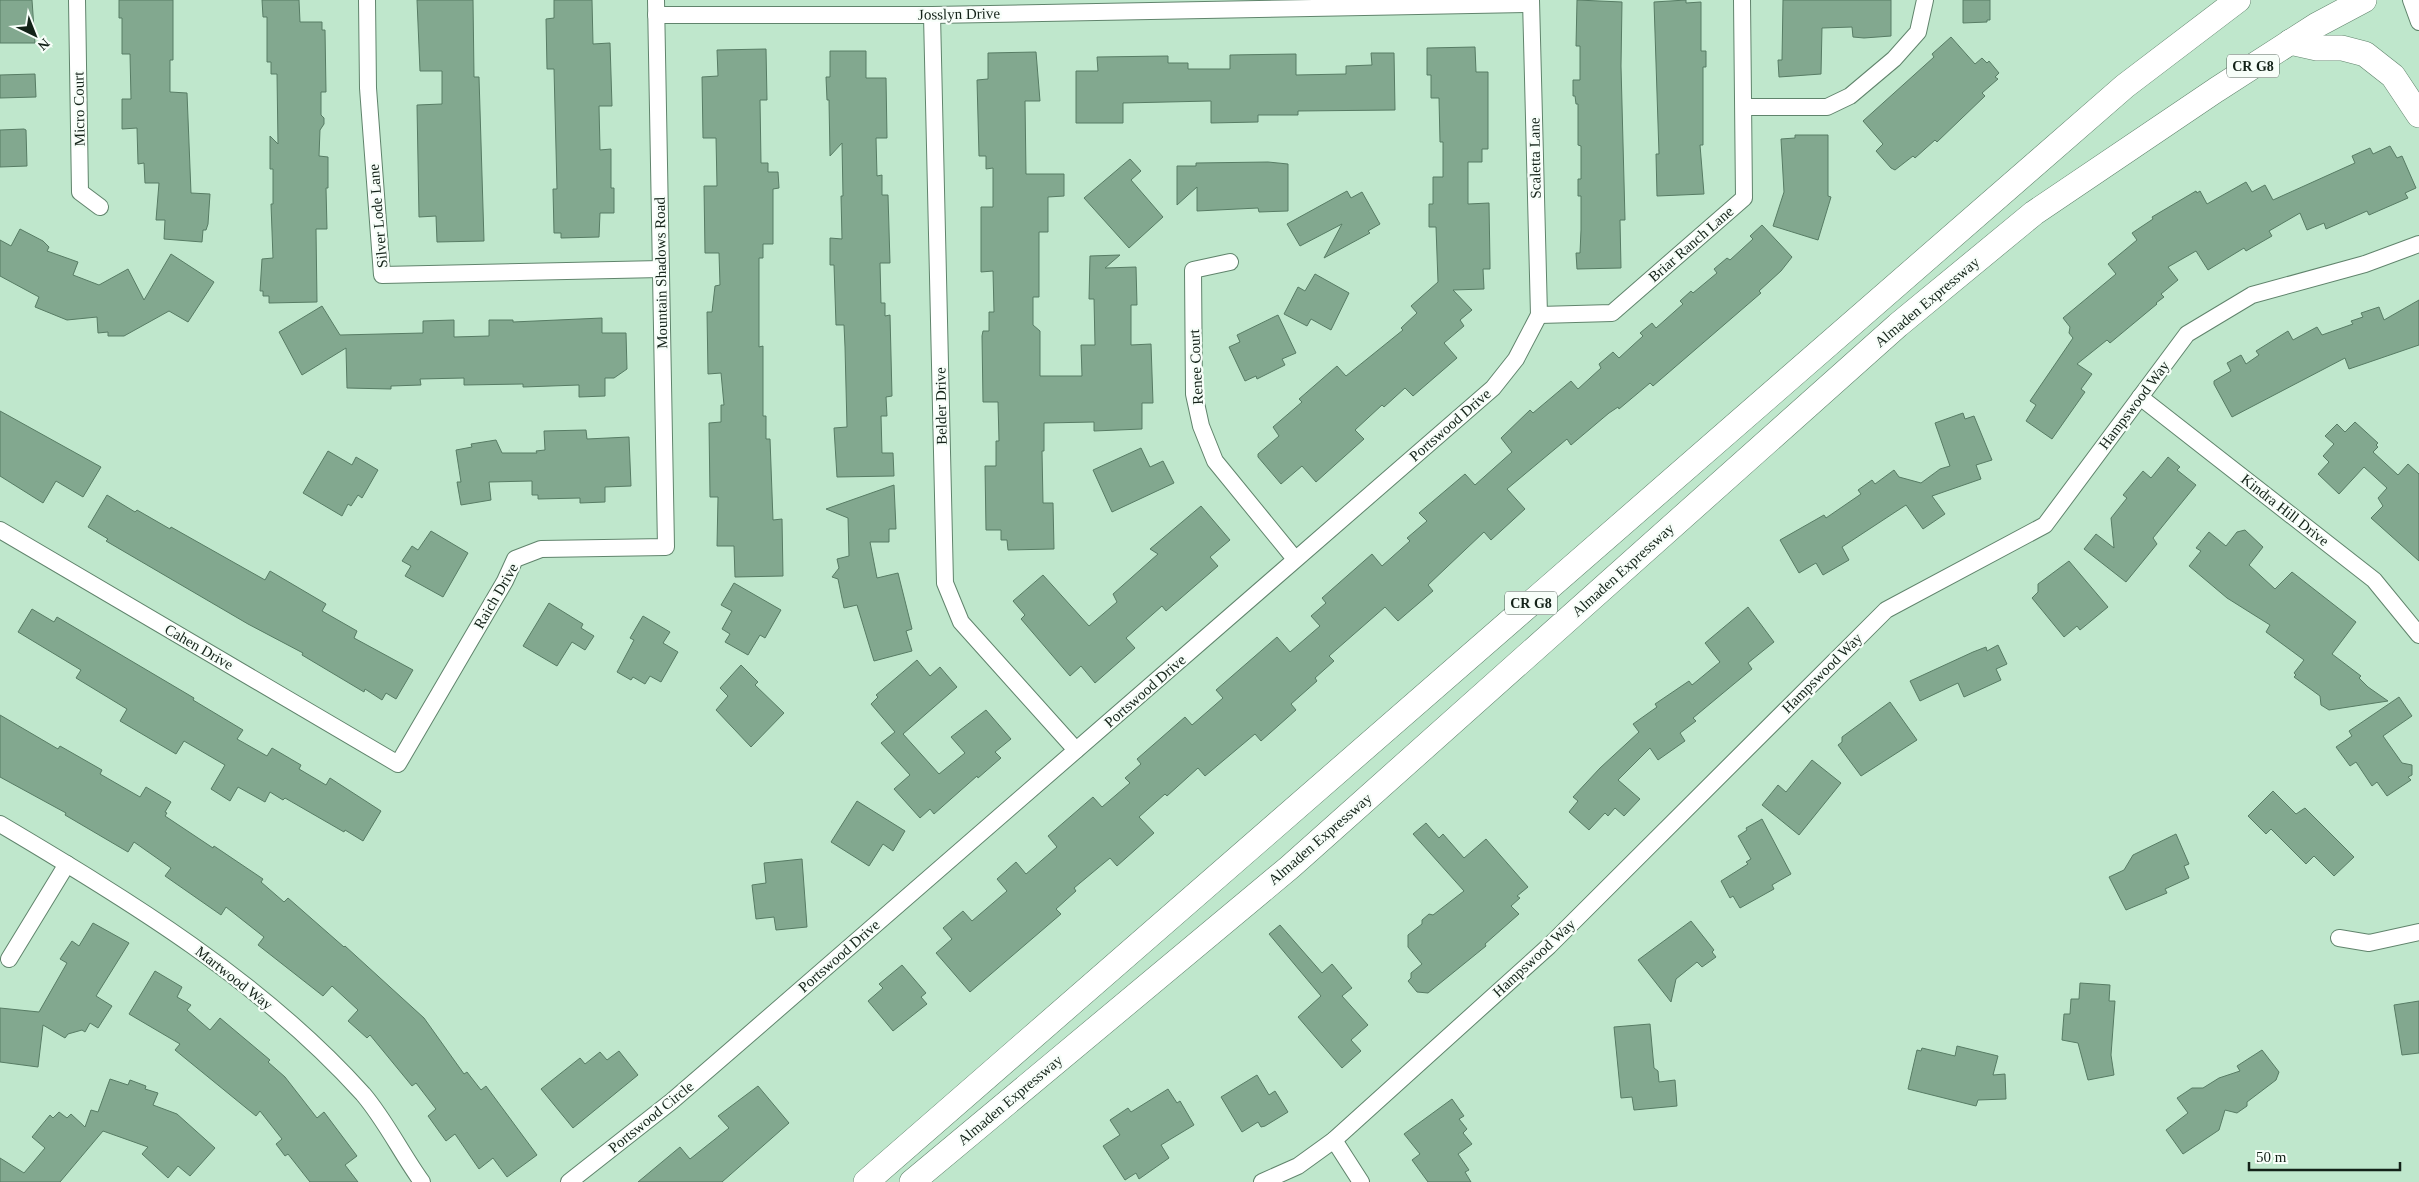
<svg xmlns="http://www.w3.org/2000/svg" width="2419" height="1182" font-family="'Times New Roman',serif">
	<style>
		.building { fill: #82a88f; stroke: #577c64 }
		.lines { fill: none; stroke-linecap: round; stroke-linejoin: round }
		.street-casing { stroke: #60846c; stroke-width: 18 }
		.primary-casing { stroke: #60846c; stroke-width: 26 }
		.street { stroke: #fff; stroke-width: 16 }
		.primary { stroke: #fff; stroke-width: 25 }
		.labels { text-anchor: middle; stroke-width: 4.5; stroke-linejoin: round; paint-order: stroke }
		.shield { fill: #f7fef9; stroke: #57645c; stroke-width: 1 }
		.shield-label { font-size: 14px; font-weight: bold; fill: #132218 }
		.street-label { font-size: 15px; fill: #132218; stroke: #f7fef9 }
	</style>
	<rect width="100%" height="100%" fill="#bfe7cc"/>
	<g class="building">
		<path d="M0 0H32L35 43H0Z"/>
		<path d="M119 0H173V60H170V92L187 93 191 193 210 194 208 224 206 230H203L202 242 164 239 165 220H156L159 183H145L144 163 138 164 137 128 122 129V99H131L130 54H122V18H119Z"/>
		<path d="M262 0H299L300 22H322V30H325L326 92H321V115L324 118V124L320 130 319 156 328 157V188H326L327 229H316L317 302 269 303V296H263V291H260L262 259 273 258 271 204H273V169H270V136L278 144 277 74H271V62H267V17H263Z"/>
		<path d="M417 0H473L474 77H479L484 241 437 242 436 216 419 217 417 105 442 104V71H420Z"/>
		<path d="M554 0H592L593 44 610 43 612 106H599L600 150 611 149V188H614V213H600L599 237 561 238V233H554L553 189H557L554 69H547L546 19 554 18Z"/>
		<path d="M1577 0 1622 2 1621 66 1625 220H1620L1621 268 1577 269 1576 253H1580L1581 230V196H1578V179H1581V146L1578 145V104H1576L1575 96H1573V80H1580V46H1576Z"/>
		<path d="M1686 0V3L1701 2V51H1706V67H1703V145H1700L1704 194 1657 196 1656 154H1659L1654 2Z"/>
		<path d="M1783 0H1891V36L1864 38 1853 37 1852 27 1822 28 1821 74 1779 77 1778 60H1782Z"/>
		<path d="M1963 0H1990V20H1987V22L1963 23Z"/>
		<path d="M1951 37 1975 64 1982 58 1987 63 1989 61 1999 73 1995 77 1998 79 1982 93 1985 96 1937 142 1935 140 1915 158 1913 156 1895 170 1891 168 1876 151 1883 144 1863 121 1934 57 1932 54Z"/>
		<path d="M1475 47 1476 72H1488V149H1482V162H1468V204L1489 203 1490 264V269H1483L1484 289 1453 290 1472 310 1460 320 1464 326 1444 343 1457 358 1413 396 1405 388 1384 407 1382 405 1355 430 1364 439 1316 482 1302 466 1281 484 1258 457V454L1279 436 1273 427 1302 402 1299 399 1337 366 1346 376 1403 330 1401 328 1417 313 1411 306 1438 282 1436 227H1429V204H1433V177H1443V142H1440L1439 98H1431V75H1427V48Z"/>
		<path d="M766 49 767 100H760L761 163H768V172H778L779 188 773 189V244H763V258H759V347L763 346V416H766V439H770L773 520 782 519 783 576 735 577 734 546H717L718 497H710L709 423 721 422V405H724L721 373 708 374 707 312H712L715 286 720 285 719 253H705L704 186H717L716 138H703L702 77 718 76 717 50Z"/>
		<path d="M830 51H866V78H886L887 138H876L877 176 882 175V195H888L890 263H880L881 303H885V316L890 315 892 396 886 397 887 416H881L882 453H893L894 476 837 477 834 428 847 427 845 347 844 325H836L834 265H830V238L842 239 841 196H843L842 143 830 156 829 100H827L826 77H830Z"/>
		<path d="M1036 52 1040 101H1025L1026 174H1064V196L1048 197V232H1039V297H1033V325L1040 331V376H1082L1081 345H1095L1094 299H1089L1090 256 1120 255 1105 268 1136 267 1137 305H1131V345L1151 344 1153 403H1142V429L1094 431V422L1044 423V451H1042L1043 503H1053L1054 549 1008 550 1007 540H1001V530H986L985 466H996V441H999L998 402H983L982 336 983 331H989V312H994L993 271 981 272V207H993V168L986 169V156H979L977 80 988 79V53Z"/>
		<path d="M1371 53H1394L1395 110 1298 111V115H1258V122L1211 123V101L1123 103V123H1076V71H1098L1097 57 1168 56V63H1188V69H1230V55L1296 54V75L1346 74V66L1372 65Z"/>
		<path d="M35 74 36 97 0 98V75Z"/>
		<path d="M24 129 26 130 27 166 0 167V130Z"/>
		<path d="M1795 135H1828V196L1831 197 1818 240 1773 226 1784 192 1781 139 1795 138Z"/>
		<path d="M2390 146 2397 158 2402 156 2416 188 2405 193 2408 198 2369 215 2367 211 2326 229 2324 223 2307 230 2300 213 2269 231 2272 236 2246 251 2244 248 2208 270 2196 251 2168 267 2178 280 2161 294 2164 297 2156 303 2157 304 2110 343 2107 340 2077 364 2092 374 2081 389 2085 392 2052 439 2026 421 2036 405 2030 401 2073 338 2069 333 2070 327 2063 318 2116 274 2108 264 2137 240 2132 233 2153 219 2152 217 2196 191 2197 193 2200 191 2207 204 2246 182 2252 192 2265 185 2273 200 2355 163 2352 156 2370 148 2373 154Z"/>
		<path d="M1130 159 1141 171 1131 180 1163 217 1129 248 1084 198Z"/>
		<path d="M1268 162 1288 164V211L1259 212 1258 208 1197 211V187L1177 205V166H1196V163Z"/>
		<path d="M1347 191 1351 198 1362 192 1380 224 1368 231 1370 233 1324 258 1342 224 1300 246 1287 224Z"/>
		<path d="M1762 225 1792 257 1781 271 1759 291 1761 293 1653 386 1650 383 1619 409 1618 407 1609 413 1571 445 1567 439 1507 489 1525 509 1491 540 1484 532 1428 585 1433 591 1398 621 1385 607 1329 656 1334 661 1315 678 1317 681 1291 704 1296 710 1261 741 1255 734 1205 776 1198 768 1167 796 1165 794 1139 817 1154 833 1117 866 1110 858 1074 888 1076 891 1056 909 1061 914 970 992 936 953 952 939 943 928 963 911 972 921 1007 891 997 879 1016 862 1026 874 1057 847 1048 836 1093 797 1102 807 1130 783 1125 778 1141 764 1137 759 1185 717 1192 725 1223 698 1216 690 1277 637 1290 652 1320 626 1311 616 1326 603 1322 598 1372 554 1382 566 1410 541 1407 538 1427 521 1419 513 1465 474 1475 485 1512 452 1501 438 1530 410 1533 413 1571 381 1578 389 1601 368 1599 364 1613 352 1619 358 1643 336 1640 333 1652 323 1656 328 1683 304 1680 301 1691 291 1693 293 1717 273 1714 269 1727 258 1730 260 1753 239 1750 236Z"/>
		<path d="M20 229 43 241 49 247 47 251 78 262 73 275 99 285 128 269 144 300 171 254 214 282 188 322 169 311 124 336H108V332L98 333 97 317 67 320 35 307 39 297 0 276V240L11 246Z"/>
		<path d="M1315 274 1349 293 1331 330 1311 319 1307 326 1284 314 1298 287 1305 291Z"/>
		<path d="M2419 300V345L2349 369 2345 358 2232 417 2214 384V381L2231 371 2227 363 2241 355 2246 364 2259 355 2256 351 2288 331 2293 340 2317 327 2322 335 2353 324 2351 321 2363 317 2361 313 2379 307 2384 320Z"/>
		<path d="M322 306 340 335 423 333V321L454 320V337L489 336V320H513V322L602 318V333H626L627 369 614 378H605V396L579 397V385L523 387V384L464 385V378L420 379 421 385 391 386V389L347 388 346 348 302 375 279 332Z"/>
		<path d="M1278 315 1296 353 1282 359 1285 365 1257 379 1256 376 1245 381 1229 347 1240 342 1237 335Z"/>
		<path d="M0 411 101 467 83 497 56 481 43 503 0 476Z"/>
		<path d="M1963 413 1965 419 1974 416 1992 460 1976 465 1981 479 1932 496 1945 514 1923 529 1906 505 1842 547 1849 560 1823 575 1816 563 1799 573 1780 540 1824 515 1826 518 1861 494 1858 490 1872 480 1875 484 1894 470 1899 477 1921 483 1940 469 1950 466 1935 423Z"/>
		<path d="M2355 422 2378 443 2376 445 2378 447 2373 452 2398 475 2408 464 2419 474V561L2371 518 2383 506 2378 498 2387 488 2364 467 2339 494 2318 474 2329 462 2323 456 2334 444 2325 436 2337 424 2345 432Z"/>
		<path d="M586 430 587 439 629 437 631 486 605 487V502L580 503V498L538 499V495H532V481L489 482 491 500 461 505 457 482H461L456 450 472 447 471 444 496 440 502 453H537L536 451 545 450 544 431Z"/>
		<path d="M1141 448 1150 467 1163 461 1174 483 1112 512 1093 470Z"/>
		<path d="M328 451 352 465 356 457 378 470 362 498 358 495 351 506 348 504 342 516 303 493Z"/>
		<path d="M2168 457 2180 467 2177 470 2196 485 2153 538 2157 544 2126 582 2084 549 2096 534 2114 548 2111 518 2127 498 2123 495 2143 471 2151 478Z"/>
		<path d="M894 485 896 529H889V542H870L877 578 898 573 912 629 906 631 912 651 874 661 857 605 844 608 838 579 832 577 839 568 837 559 849 556 848 518 826 509Z"/>
		<path d="M107 495 135 512 137 510 170 529 171 527 265 580 270 571 326 604 322 611 357 631 354 638 413 670 396 699 386 693 382 700 365 689 364 692 302 655 303 653 248 624 106 541 108 539 88 527Z"/>
		<path d="M1201 506 1230 540 1210 557 1218 566 1166 611 1162 606 1126 638 1135 648 1095 683 1081 666 1070 676 1021 619 1025 615 1013 601 1043 575 1089 626 1117 602 1113 594 1158 554 1150 549Z"/>
		<path d="M2245 530 2263 547 2249 565 2275 589 2292 572 2356 622 2332 654 2361 676 2359 678 2368 687 2388 701 2329 710 2321 705 2320 696 2294 677 2296 675 2294 673 2304 660 2266 632 2270 625 2227 598 2189 566 2201 551 2196 548 2209 532 2226 546 2237 532Z"/>
		<path d="M431 531 468 553 443 597 405 576 411 566 402 561 412 546 418 550Z"/>
		<path d="M2069 561 2108 607 2080 630 2077 626 2064 637 2032 598 2038 592V584Z"/>
		<path d="M734 583 781 610 765 638 760 635 748 655 725 642 730 634 722 629 732 611 721 605Z"/>
		<path d="M549 603 583 624 581 628 594 636 585 650 572 642 557 666 523 646Z"/>
		<path d="M1748 607 1774 642 1748 663 1752 669 1693 718 1696 721 1680 733 1685 741 1658 760 1650 748 1618 780 1640 799 1624 816 1615 808 1608 816 1605 813 1589 830 1569 812 1578 801 1573 797 1600 768 1639 732 1633 724 1657 707 1655 704 1689 681 1692 685 1720 662 1705 643Z"/>
		<path d="M32 609 54 622 57 617 194 698 193 700 243 730 237 739 267 756 272 748 301 765 299 769 326 785 330 778 381 811 363 841 345 830 344 832 285 798 283 800 270 792 265 802 238 787 230 801 211 789 225 765 184 741 176 754 120 721 127 709 76 678 81 670 18 632Z"/>
		<path d="M643 616 670 632 663 643 678 652 661 682 650 676 645 684 633 677 631 680 617 672 634 640 630 638Z"/>
		<path d="M1998 645 2007 664 1996 669 2001 680 1964 697 1958 683 1920 701 1910 681 1973 652 1986 647 1987 651Z"/>
		<path d="M917 660 930 676 940 667 957 687 903 734 939 774 965 753 951 737 986 710 1011 739 995 752 1001 758 978 778 977 776 934 814 930 809 920 818 894 789 910 775 881 743 895 732 871 704 878 697 876 695Z"/>
		<path d="M741 665 758 682 755 685 784 713 751 747 716 710 728 696 720 688Z"/>
		<path d="M2399 697 2412 716 2383 736 2402 763 2412 765V775L2408 777 2411 780 2387 796 2377 782 2372 786 2356 762 2350 766 2336 747 2352 736 2349 731Z"/>
		<path d="M1890 702 1917 740 1861 776 1838 745 1842 742V737Z"/>
		<path d="M0 715 58 749 60 746 102 770 100 774 140 797 146 787 171 802 165 812 167 813 165 816 213 848 214 846 263 879 261 882 284 902 288 898 344 947 345 946 424 1018 464 1074 467 1072 481 1090 486 1086 537 1155 507 1177 493 1158 479 1169 455 1134 446 1141 428 1116 436 1109 416 1083 412 1086 370 1035 367 1038 348 1021 358 1010 332 986 323 996 258 945 264 937 226 907 221 915 165 876 171 868 134 842 128 852 65 815 66 813 0 777Z"/>
		<path d="M1812 760 1841 783 1799 835 1762 805 1778 785 1786 792Z"/>
		<path d="M2273 791 2296 814 2305 808 2354 857 2334 876 2314 856 2306 864 2271 829 2266 834 2248 816Z"/>
		<path d="M857 801 905 831 893 851 883 844 869 866 831 842Z"/>
		<path d="M1762 819 1791 874 1772 885 1774 889 1740 908 1733 896 1730 898 1721 881 1748 864 1746 862 1751 859 1738 836 1747 830 1746 828Z"/>
		<path d="M1426 823 1439 838 1443 834 1464 858 1486 839 1528 887 1517 896 1520 898 1511 906 1519 914 1485 944 1486 946 1428 993 1417 992 1408 981 1411 978V973L1422 964 1408 947V935L1422 924V920L1429 914 1433 915 1464 891 1413 834Z"/>
		<path d="M2176 834 2189 864 2184 866 2189 878 2165 889 2167 893 2126 910 2109 877 2124 870 2133 855Z"/>
		<path d="M802 859 807 927 776 930 774 917 756 919 752 885 766 883 764 863Z"/>
		<path d="M1691 921 1714 950 1712 952 1716 957 1702 967 1697 962 1676 979 1671 1002 1638 960Z"/>
		<path d="M93 923 129 943 96 996 112 1006 98 1028 90 1023 85 1032 82 1030 68 1034 65 1038 43 1025 38 1067 0 1062V1008L39 1012 67 963 60 959 72 941 79 946Z"/>
		<path d="M1280 925 1322 973 1332 964 1352 988 1342 996 1368 1025 1351 1040 1361 1051 1342 1068 1298 1017 1321 996 1269 934Z"/>
		<path d="M902 965 926 993 921 997 927 1004 893 1031 868 1001 883 988 879 984Z"/>
		<path d="M155 971 182 987 177 997 191 1005 187 1010 210 1030 220 1018 270 1060 268 1062 285 1077 317 1118 324 1112 357 1156 345 1165 358 1182H310L288 1154 285 1156 276 1144 282 1139 260 1111 256 1116 175 1050 180 1044 129 1014Z"/>
		<path d="M2080 983 2110 985 2109 1001H2115L2111 1055 2114 1075 2088 1080 2078 1043 2062 1040 2064 1014H2070L2071 999H2079Z"/>
		<path d="M2419 1001V1053L2402 1055 2394 1005Z"/>
		<path d="M1650 1024 1654 1068 1658 1071 1659 1082 1675 1080 1677 1106 1634 1110 1632 1097 1621 1098 1614 1027Z"/>
		<path d="M1957 1046 1998 1056 1993 1075 2005 1074 2006 1099 1978 1100 1976 1106 1908 1089 1917 1050 1921 1051 1922 1048 1955 1056Z"/>
		<path d="M2262 1050 2279 1072 2276 1080 2247 1102V1106L2237 1113 2225 1110 2219 1130 2183 1154 2166 1130 2188 1113 2177 1098 2192 1088H2203L2219 1078 2240 1071 2237 1066Z"/>
		<path d="M619 1051 638 1075 573 1128 541 1089 580 1058 585 1064 600 1052 607 1060Z"/>
		<path d="M1257 1075 1269 1095 1275 1091 1288 1112 1265 1126 1261 1127 1258 1122 1242 1132 1221 1097Z"/>
		<path d="M110 1079 128 1085 130 1080 146 1086 145 1089 158 1093 153 1105 177 1114 215 1148 190 1176 178 1166 168 1178 142 1154 148 1147 103 1131 60 1182H0V1158L24 1173 45 1148 32 1137 50 1115 53 1118 59 1112 67 1118 71 1114 85 1127 91 1110 98 1112Z"/>
		<path d="M758 1086 789 1123 722 1182H638L680 1147 690 1159 729 1128 718 1116Z"/>
		<path d="M1168 1089 1177 1103 1180 1101 1194 1125 1161 1145 1169 1158 1139 1179 1136 1173 1125 1180 1103 1146 1120 1135 1110 1120 1128 1108 1131 1112Z"/>
		<path d="M1452 1099 1464 1116 1459 1119 1467 1129 1463 1133 1472 1144 1458 1154 1469 1170 1465 1172 1471 1182H1428L1412 1160 1420 1154 1404 1134Z"/>
	</g>
	<g class="lines">
		<defs>
			<g id="street">
				<path d="M77 0 80 192 100 207"/>
				<path d="M367 0 368 88 382 275 661 269"/>
				<path d="M1531 0 1539 315"/>
				<path d="M2411 0 2419 22"/>
				<path d="M656 15H932L1531 4"/>
				<path d="M932 15 945 583 961 622 1076 750"/>
				<path d="M1744 107H1827L1850 96 1894 59 1918 32 1925 0"/>
				<path d="M1230 262 1193 270 1194 394 1201 426 1215 461 1295 559"/>
				<path d="M1539 315 1612 313 1744 198 1742 0"/>
				<path d="M2140 397 2374 580 2419 635"/>
				<path d="M0 530 398 764 505 581 515 559 541 549 666 547 656 0"/>
				<path d="M0 824C130 901 261 981 363 1094 386 1121 401 1153 422 1182"/>
				<path d="M2339 938 2369 943 2419 932"/>
				<path d="M9 959 67 864"/>
				<path d="M1334 1140 1361 1182"/>
				<path d="M569 1182 672 1101 731 1050 1493 388 1516 359 1539 315"/>
				<path d="M1262 1182 1298 1166 1334 1140 1549 946 1886 610 2045 525 2187 334 2252 295 2365 264 2419 244"/>
			</g>
			<g id="primary">
				<path d="M2290 42 2317 48H2342L2365 54 2393 76 2419 115"/>
				<path d="M866 1182 2125 86 2238 0"/>
				<path d="M912 1182 1290 867 1898 325 2034 213 2216 90 2317 25 2364 0"/>
			</g>
		</defs>
		<use href="#street" class="street-casing"/>
		<use href="#primary" class="primary-casing"/>
		<use href="#street" class="street"/>
		<use href="#primary" class="primary"/>
	</g>
	<g class="labels">
		<g class="shield">
			<rect x="2227" y="54.5" width="52" height="23" rx="4"/>
			<rect x="1505" y="591.5" width="52" height="23" rx="4"/>
		</g>
		<g class="shield-label">
			<text x="2253" y="71">CR G8</text>
			<text x="1531" y="608">CR G8</text>
		</g>
		<g class="street-label">
			<text transform="translate(959 14) rotate(-1)" y="5">Josslyn Drive</text>
			<text transform="translate(79 109) rotate(-91)" y="5">Micro Court</text>
			<text transform="translate(1535 158) rotate(-91)" y="5">Scaletta Lane</text>
			<text transform="translate(378 216) rotate(-95)" y="5">Silver Lode Lane</text>
			<text transform="translate(1691 244) rotate(-41)" y="5">Briar Ranch Lane</text>
			<text transform="translate(661 273) rotate(-91)" y="5">Mountain Shadows Road</text>
			<text transform="translate(1927 302) rotate(-40)" y="5">Almaden Expressway</text>
			<text transform="translate(1196 367) rotate(-93)" y="5">Renee Court</text>
			<text transform="translate(2134 405) rotate(-53)" y="5">Hampswood Way</text>
			<text transform="translate(941 406) rotate(-91)" y="5">Belder Drive</text>
			<text transform="translate(1450 425) rotate(-41)" y="5">Portswood Drive</text>
			<text transform="translate(2285 510) rotate(38)" y="5">Kindra Hill Drive</text>
			<text transform="translate(1623 570) rotate(-42)" y="5">Almaden Expressway</text>
			<text transform="translate(496 596) rotate(-60)" y="5">Raich Drive</text>
			<text transform="translate(199 647) rotate(30)" y="5">Cahen Drive</text>
			<text transform="translate(1822 673) rotate(-45)" y="5">Hampswood Way</text>
			<text transform="translate(1145 691) rotate(-41)" y="5">Portswood Drive</text>
			<text transform="translate(1320 839) rotate(-41)" y="5">Almaden Expressway</text>
			<text transform="translate(839 956) rotate(-41)" y="5">Portswood Drive</text>
			<text transform="translate(1534 958) rotate(-43)" y="5">Hampswood Way</text>
			<text transform="translate(234 978) rotate(38)" y="5">Martwood Way</text>
			<text transform="translate(1010 1100) rotate(-40)" y="5">Almaden Expressway</text>
			<text transform="translate(651 1117) rotate(-39)" y="5">Portswood Circle</text>
		</g>
	</g>
	<g transform="translate(35 35) rotate(137)" stroke="#f7fef9" stroke-width="4" paint-order="stroke">
	<path d="M0-4L9 19L0 12L-9 19Z" fill="#132218"/>
	<text y="-8" font-size="14" font-weight="bold" text-anchor="middle" fill="#132218">N</text>
	</g>
	<path d="M2249 1162v8h151v-8" fill="none" stroke="#132218" stroke-width="2.5"/>
	<text x="2256" y="1162" font-size="15" fill="#132218" stroke="#f7fef9" stroke-width="4" paint-order="stroke">50 m</text>
</svg>
